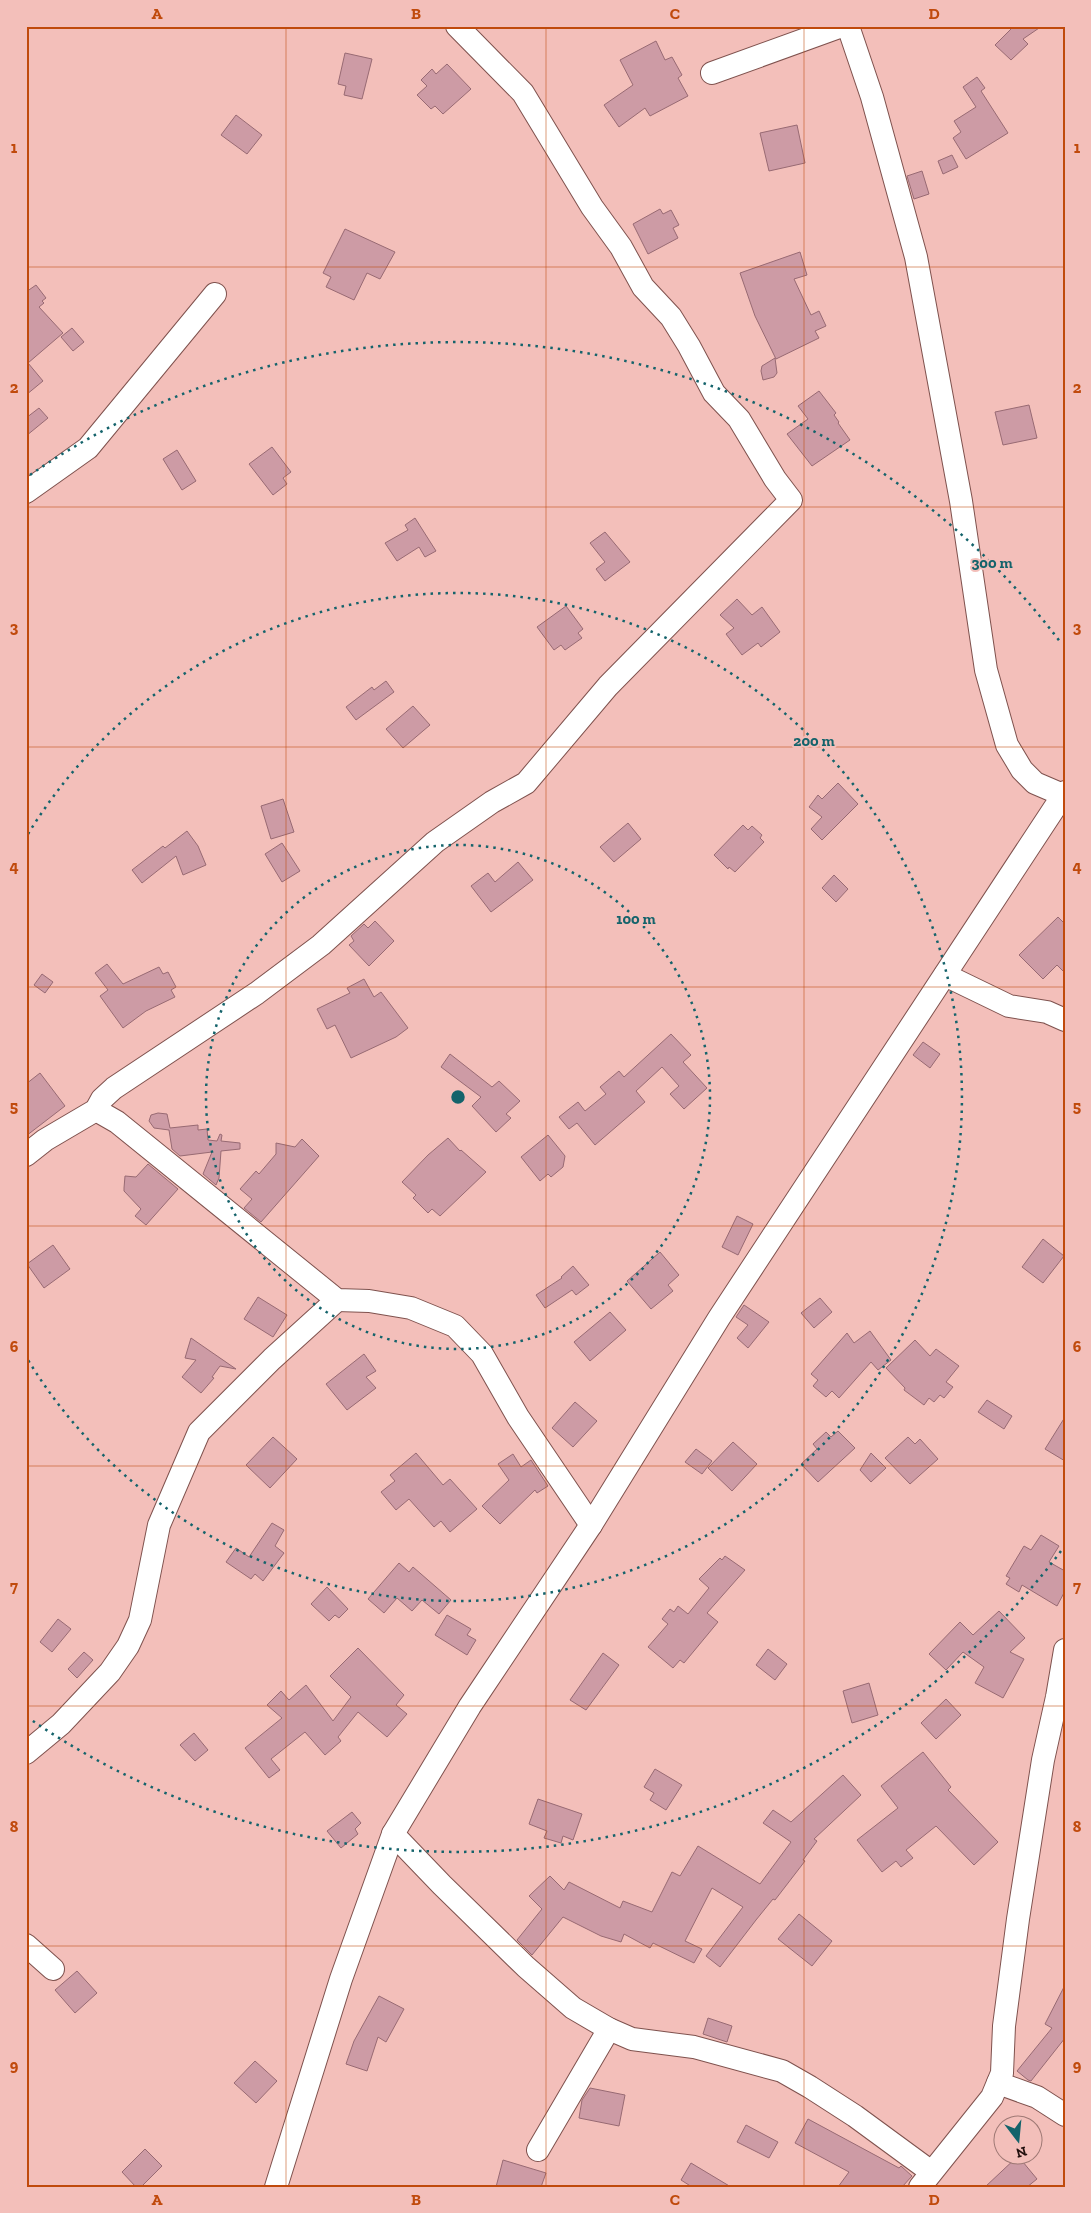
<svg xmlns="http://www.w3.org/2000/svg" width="1091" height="2213" font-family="'Zilla Slab',serif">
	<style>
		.building { fill: #cd9ba5; stroke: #986a73 }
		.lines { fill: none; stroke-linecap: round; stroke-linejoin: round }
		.minor-casing { stroke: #7f524e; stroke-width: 24 }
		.minor { stroke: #fff; stroke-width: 22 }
		.grid { fill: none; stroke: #c04a0c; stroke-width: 1; stroke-opacity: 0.55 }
		.ring { fill: none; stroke: #14636b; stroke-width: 2.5; stroke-dasharray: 2.5 5 }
		.centre { fill: #14636b; stroke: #f3bfba; stroke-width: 2.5 }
		.ring-label { font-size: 15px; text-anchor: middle; font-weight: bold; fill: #14636b; stroke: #f3bfba; stroke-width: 4; stroke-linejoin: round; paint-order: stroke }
		.neatline { fill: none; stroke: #c04a0c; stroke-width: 2 }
		.grid-label { font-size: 16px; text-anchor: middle; font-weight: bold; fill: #c04a0c }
	</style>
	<rect width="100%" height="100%" fill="#f3bfba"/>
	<g class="building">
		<path d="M1014 26H1042L1023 39 1028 44 1011 60 995 45Z"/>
		<path d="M656 41 665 60 672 57 682 75 678 78 688 96 650 116 645 108 619 127 604 105 633 85 620 60Z"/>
		<path d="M345 53 372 59 362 99 344 95 346 86 338 84Z"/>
		<path d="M447 64 471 89 443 114 435 106 431 109 417 95 427 86 421 80 432 69 436 74Z"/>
		<path d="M977 77 985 88 981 91 1008 133 966 159 953 138 961 132 954 121 976 107 963 87Z"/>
		<path d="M236 115 262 135 247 154 221 135Z"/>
		<path d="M797 125 805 163 769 171 760 133Z"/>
		<path d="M952 155 958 167 943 174 938 161Z"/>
		<path d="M922 171 929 194 914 199 907 176Z"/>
		<path d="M660 209 663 214 671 210 679 225 673 228 678 238 648 254 633 224Z"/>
		<path d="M345 229 395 252 380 279 367 273 354 300 326 287 331 277 323 273Z"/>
		<path d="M800 252 807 275 794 279 811 315 819 311 826 326 815 331 819 338 776 359 755 316 740 273Z"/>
		<path d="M36 285 46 298 42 301 44 303 39 307 63 333 28 363 43 381 26 395V292Z"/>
		<path d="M72 328 84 342 73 351 61 337Z"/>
		<path d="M775 358 777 373 774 377 763 380 761 371 762 366Z"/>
		<path d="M819 391 836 413 834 415 839 422 838 423 850 440 812 466 787 434 808 419 798 406Z"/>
		<path d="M1029 405 1037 438 1003 445 995 412Z"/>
		<path d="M39 408 48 418 26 436V418Z"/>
		<path d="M272 447 291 472 283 478 287 484 273 495 249 464Z"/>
		<path d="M177 450 196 481 182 490 163 459Z"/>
		<path d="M415 518 436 551 425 557 419 547 397 561 385 543 408 530 405 525Z"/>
		<path d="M605 532 630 562 605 581 596 569 605 562 590 543Z"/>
		<path d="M737 599 752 615 762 607 780 632 761 647 758 643 742 655 726 634 734 628 720 615Z"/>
		<path d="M566 606 583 629 578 633 582 638 565 650 561 645 554 650 537 627Z"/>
		<path d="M386 681 394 692 356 720 346 707 372 687 374 690Z"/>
		<path d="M413 706 430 725 403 748 386 729Z"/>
		<path d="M838 783 858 804 822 840 811 829 822 817 809 807 818 795 822 799Z"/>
		<path d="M283 799 294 832 271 839 261 806Z"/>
		<path d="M628 823 641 839 614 862 600 847Z"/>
		<path d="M743 825 748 830 752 826 762 835 760 838 764 842 735 872 729 867 728 869 714 855Z"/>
		<path d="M187 831 198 846 206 865 183 875 176 856 142 883 132 870 163 846 165 848Z"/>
		<path d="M282 843 300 871 282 882 265 854Z"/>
		<path d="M518 862 533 880 491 912 471 886 488 873 495 882Z"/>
		<path d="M834 875 848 889 836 902 822 888Z"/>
		<path d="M1058 917 1065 924V973L1057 965 1043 979 1019 955Z"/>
		<path d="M375 921 394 941 369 966 349 945 354 941 351 936 364 924 368 928Z"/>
		<path d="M107 964 123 984 159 967 163 974 168 972 176 987 171 990 175 997 146 1011 123 1028 100 996 108 990 95 973Z"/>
		<path d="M42 974 53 982 45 993 34 985Z"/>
		<path d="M364 979 374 997 381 992 408 1028 396 1037 351 1058 335 1025 327 1029 317 1009 350 993 347 988Z"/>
		<path d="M671 1034 691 1055 683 1062 707 1088 684 1109 670 1094 679 1086 662 1067 636 1091 645 1102 595 1145 577 1123 569 1129 559 1117 578 1102 585 1111 606 1094 600 1087 619 1071 624 1077Z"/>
		<path d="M923 1042 940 1054 930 1068 913 1055Z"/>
		<path d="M450 1054 492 1087 499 1081 520 1101 506 1114 511 1118 496 1132 472 1106 481 1097 441 1067Z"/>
		<path d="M40 1073 65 1106 26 1136V1084Z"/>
		<path d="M158 1113 167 1114 170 1128 198 1125V1130L207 1129 208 1140 217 1141 220 1134 222 1135 221 1141 240 1143V1149L221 1151 219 1178 216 1185 203 1174 212 1152 180 1156 172 1149 169 1130 154 1128 149 1121 151 1115Z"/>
		<path d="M548 1135 565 1156 563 1167 551 1177 548 1174 540 1181 521 1157Z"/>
		<path d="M448 1138 460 1151 461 1150 486 1172 440 1216 432 1209 428 1213 413 1198 416 1195 402 1182 428 1155Z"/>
		<path d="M302 1139 319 1156 261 1222 244 1208 252 1199 240 1189 256 1171 259 1174 276 1154V1143L295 1147Z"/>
		<path d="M148 1164 178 1189 146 1225 135 1216 141 1209 124 1191V1188L125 1176 136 1177Z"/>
		<path d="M737 1216 753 1224 738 1255 722 1247Z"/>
		<path d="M1043 1239 1064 1256 1043 1283 1022 1267Z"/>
		<path d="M53 1245 70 1269 44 1288 27 1264Z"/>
		<path d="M660 1252 679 1275 668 1285 673 1291 651 1309 627 1281Z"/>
		<path d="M573 1266 589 1285 576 1295 572 1290 545 1308 536 1295 562 1278 561 1277Z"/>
		<path d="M258 1297 287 1315 273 1337 244 1319Z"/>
		<path d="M820 1298 832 1312 814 1328 801 1313Z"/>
		<path d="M744 1305 769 1322 748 1348 737 1338 748 1325 736 1317Z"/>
		<path d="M610 1312 626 1330 590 1361 574 1342Z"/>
		<path d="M870 1331 891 1360 878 1370 871 1362 839 1398 832 1391 826 1397 813 1386 818 1380 811 1374 847 1333 854 1343Z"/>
		<path d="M191 1338 236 1369 220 1366 212 1377 214 1378 201 1393 182 1377 196 1360 185 1358Z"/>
		<path d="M915 1340 930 1356 936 1349 959 1366 946 1382 953 1387 944 1398 940 1395 934 1402 929 1398 924 1405 904 1390 905 1388 886 1368Z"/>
		<path d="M364 1354 376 1371 366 1377 376 1388 347 1410 326 1384Z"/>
		<path d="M987 1400 1012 1416 1004 1429 978 1412Z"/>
		<path d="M575 1402 597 1421 573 1447 552 1428Z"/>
		<path d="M1065 1417V1461L1045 1449Z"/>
		<path d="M838 1431 855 1448 818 1482 801 1464 817 1449 813 1444 826 1432 831 1437Z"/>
		<path d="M273 1437 297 1459 270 1488 246 1465Z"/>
		<path d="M908 1437 915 1444 920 1439 938 1459 910 1484 885 1458Z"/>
		<path d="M733 1442 757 1464 732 1491 708 1468Z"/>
		<path d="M696 1449 712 1461 702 1474 685 1462Z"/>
		<path d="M416 1453 443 1485 450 1479 477 1509 450 1532 441 1521 434 1527 409 1499 396 1510 381 1492 395 1481 390 1475Z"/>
		<path d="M871 1453 886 1468 871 1482 860 1470Z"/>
		<path d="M513 1454 521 1467 531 1460 548 1486 537 1493 535 1490 500 1524 482 1506 509 1480 498 1464Z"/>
		<path d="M272 1523 284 1530 275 1546 284 1553 263 1581 255 1574 251 1579 226 1562 236 1548 249 1557Z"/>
		<path d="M1041 1535 1059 1546 1049 1562 1065 1571V1591L1057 1606 1022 1585 1019 1592 1006 1584 1010 1578 1006 1576 1024 1546 1031 1550Z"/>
		<path d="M725 1556 745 1570 707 1613 718 1622 684 1663 680 1660 673 1668 648 1647 668 1624 662 1619 670 1609 674 1612 678 1606 688 1614 709 1588 699 1579 720 1558 722 1560Z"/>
		<path d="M399 1563 409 1572 413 1567 451 1600 439 1614 422 1600 412 1611 397 1598 384 1613 368 1599Z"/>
		<path d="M327 1587 348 1609 339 1618 335 1615 329 1621 311 1604Z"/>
		<path d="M999 1611 1025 1638 1010 1652 1024 1659 1003 1698 975 1683 984 1667 963 1652 946 1670 929 1654 960 1622 973 1635Z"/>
		<path d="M447 1615 471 1629 467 1635 476 1640 467 1655 435 1635Z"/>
		<path d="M58 1619 71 1629 52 1652 40 1642Z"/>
		<path d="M358 1648 404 1695 396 1705 407 1714 387 1737 358 1712 338 1737 341 1741 325 1755 305 1732 271 1759 280 1770 269 1778 245 1748 282 1718 267 1705 281 1691 289 1700 306 1685 333 1721 351 1697 330 1676Z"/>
		<path d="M768 1649 787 1664 775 1680 756 1665Z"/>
		<path d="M84 1652 93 1660 77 1678 68 1669Z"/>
		<path d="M603 1653 619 1665 586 1710 570 1700Z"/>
		<path d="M869 1683 878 1715 852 1723 843 1691Z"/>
		<path d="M946 1699 961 1715 936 1739 921 1723Z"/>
		<path d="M194 1733 208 1750 195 1761 180 1745Z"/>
		<path d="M923 1752 951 1787 948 1790 998 1842 974 1865 936 1826 906 1850 913 1858 901 1867 896 1861 882 1872 857 1840 898 1808 881 1786Z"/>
		<path d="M655 1769 682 1785 666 1810 650 1800 654 1793 644 1787Z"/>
		<path d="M843 1775 861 1795 814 1839 817 1841 803 1860 805 1861 775 1900 773 1899 756 1920 720 1967 706 1956 743 1907 712 1888 685 1941 702 1949 694 1963 653 1943 650 1948 624 1934 621 1942 601 1936 563 1917 532 1955 517 1940 542 1909 529 1896 550 1876 564 1890 569 1882 620 1908 623 1901 652 1912 672 1872 680 1876 698 1846 760 1884 791 1842 763 1823 773 1810 791 1822Z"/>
		<path d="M538 1799 582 1814 573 1840 563 1836 561 1843 544 1838 547 1831 529 1824Z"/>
		<path d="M352 1812 361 1823 355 1829 358 1834 341 1848 327 1831Z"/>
		<path d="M799 1914 832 1941 812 1966 778 1939Z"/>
		<path d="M77 1971 97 1993 75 2013 55 1990Z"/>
		<path d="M1065 1985V2038L1031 2081 1028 2080 1017 2071 1052 2028 1045 2024Z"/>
		<path d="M379 1996 404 2009 386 2042 378 2037 367 2071 346 2064 354 2041Z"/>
		<path d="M708 2018 732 2026 727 2042 703 2034Z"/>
		<path d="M255 2061 277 2081 256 2103 234 2083Z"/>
		<path d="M590 2088 625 2095 619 2126 579 2118 582 2100Z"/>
		<path d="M808 2119 899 2168 901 2166 912 2176 902 2187H838L849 2172 795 2143Z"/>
		<path d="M746 2125 778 2142 769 2158 737 2142Z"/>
		<path d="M145 2149 162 2166 141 2187H136L122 2172Z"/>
		<path d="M1018 2156 1037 2179 1027 2187H985Z"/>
		<path d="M503 2160 546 2173 541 2187H496Z"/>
		<path d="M691 2163 731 2187H692L681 2180Z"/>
	</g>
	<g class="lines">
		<defs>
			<g id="minor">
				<path d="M848 26 872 97 916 257 961 501 986 670 1007 745 1022 770 1035 783 1063 795"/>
				<path d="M712 73 842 26"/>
				<path d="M26 492 88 448 215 294"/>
				<path d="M945 975 1009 1006 1047 1012 1065 1020"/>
				<path d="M96 1110 117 1122 337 1300 369 1301 411 1308 455 1326 482 1354 518 1417 591 1525"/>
				<path d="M26 1155 45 1140 96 1110 102 1099 114 1088 257 993 321 945 435 842 492 802 526 783 608 686 791 500 775 479 739 419 714 393 689 346 671 317 643 287 621 247 592 207 523 93 457 26"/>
				<path d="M26 1753 61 1724 110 1672 128 1646 140 1620 159 1525 199 1432 272 1359 337 1300"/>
				<path d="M393 1834 442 1885 526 1967 573 2008 609 2029 632 2039 694 2047 782 2071 810 2087 855 2116 930 2171"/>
				<path d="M26 1945 53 1969"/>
				<path d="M998 2083 1037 2097 1065 2115"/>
				<path d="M538 2150 609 2029"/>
				<path d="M276 2187 341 1979 393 1834 470 1706 591 1525 719 1318 1065 792"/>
				<path d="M920 2187 992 2097 1002 2073 1004 2026 1018 1919 1043 1760 1057 1697 1065 1650"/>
			</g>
		</defs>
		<use href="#minor" class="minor-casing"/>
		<use href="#minor" class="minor"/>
	</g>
	<path class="grid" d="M286 26V2187M546 26V2187M804 26V2187M26 267H1065M26 507H1065M26 747H1065M26 987H1065M26 1226H1065M26 1466H1065M26 1706H1065M26 1946H1065"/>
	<g class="ring">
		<circle cx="458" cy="1097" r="252"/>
		<path d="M28 834A504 504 0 1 1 28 1360"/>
		<path d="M1061 1551A755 755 0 0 1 30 1719M30 475A755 755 0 0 1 1061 643"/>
	</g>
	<circle cx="458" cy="1097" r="8" class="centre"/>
	<g class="ring-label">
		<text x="992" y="568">300 m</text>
		<text x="814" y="746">200 m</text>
		<text x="636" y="924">100 m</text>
	</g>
	<rect width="1091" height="2213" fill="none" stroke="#f3bfba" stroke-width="55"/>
	<g transform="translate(1018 2140) rotate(164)"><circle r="24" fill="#f3bfba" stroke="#9f7975"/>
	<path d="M0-4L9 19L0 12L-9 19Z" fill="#14636b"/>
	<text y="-8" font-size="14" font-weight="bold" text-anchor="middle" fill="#22100e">N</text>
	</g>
	<rect x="28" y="28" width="1036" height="2158" class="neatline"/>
	<g class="grid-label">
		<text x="157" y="19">A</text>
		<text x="416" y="19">B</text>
		<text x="675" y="19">C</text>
		<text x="934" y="19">D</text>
		<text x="14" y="153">1</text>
		<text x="1077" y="153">1</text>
		<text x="14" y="393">2</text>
		<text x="1077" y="393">2</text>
		<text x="14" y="633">3</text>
		<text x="1077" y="633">3</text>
		<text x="14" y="872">4</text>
		<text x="1077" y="872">4</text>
		<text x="14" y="1112">5</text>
		<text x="1077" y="1112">5</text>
		<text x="14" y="1352">6</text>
		<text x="1077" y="1352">6</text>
		<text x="14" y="1592">7</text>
		<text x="1077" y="1592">7</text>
		<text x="14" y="1832">8</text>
		<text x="1077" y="1832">8</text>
		<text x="14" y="2071">9</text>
		<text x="1077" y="2071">9</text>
		<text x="157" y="2205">A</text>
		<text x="416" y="2205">B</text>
		<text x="675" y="2205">C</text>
		<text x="934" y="2205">D</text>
	</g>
</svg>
